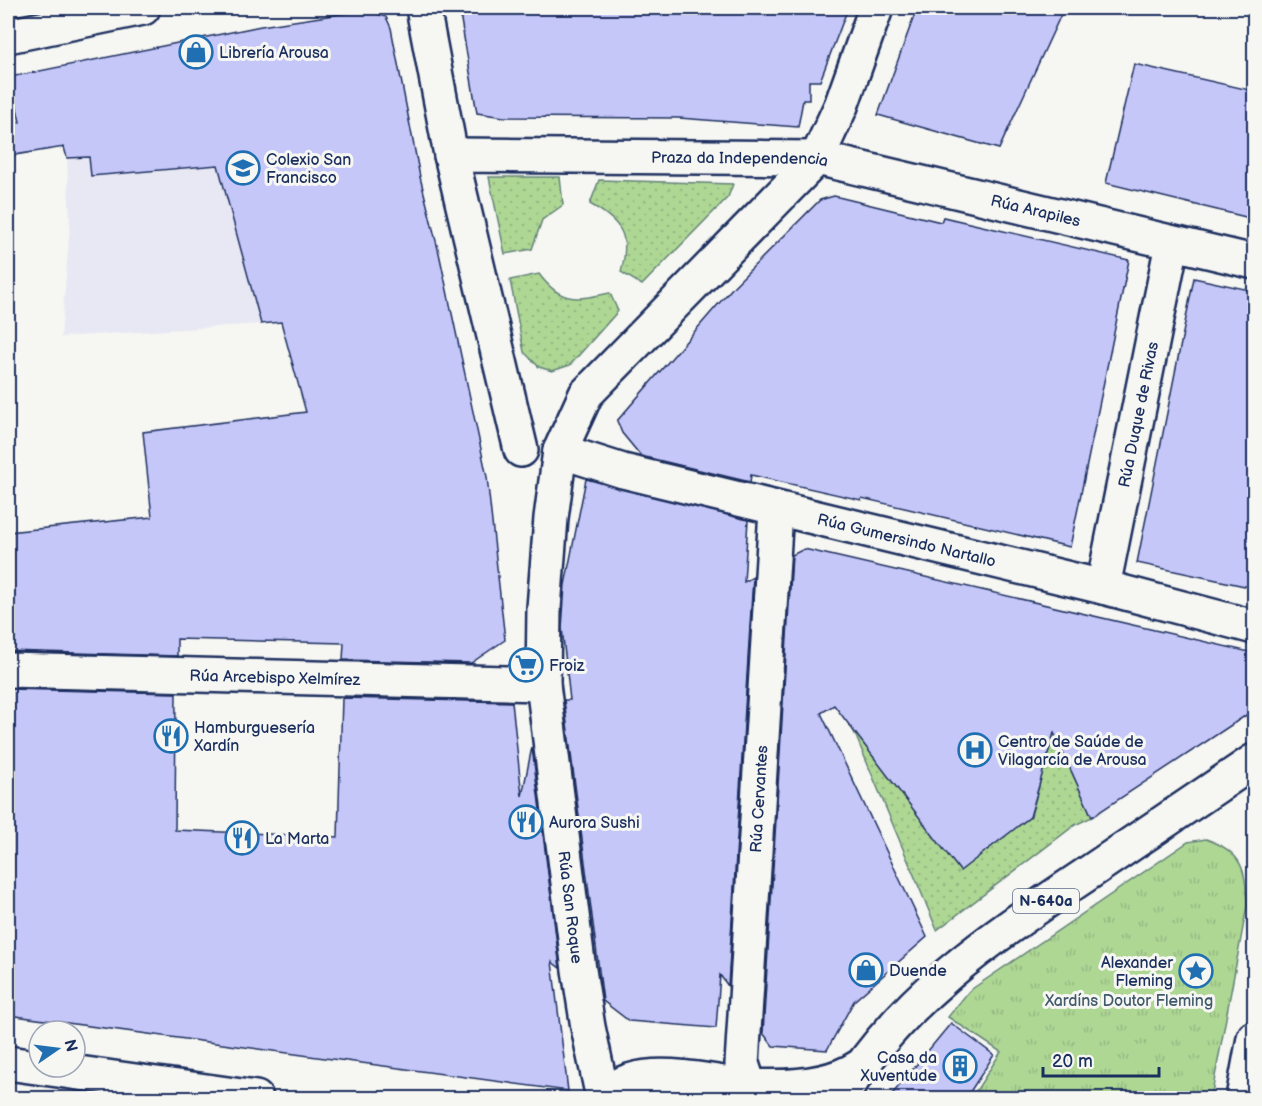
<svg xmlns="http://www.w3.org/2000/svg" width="1262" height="1106" font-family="'Balsamiq Sans',sans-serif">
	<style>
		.built { fill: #e8e8f4 }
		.grass { fill: url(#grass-dots); stroke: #648379; stroke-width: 1.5; fill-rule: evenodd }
		.park { fill: url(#park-tufts); stroke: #648379; stroke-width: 1.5 }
		.building { fill: #c6c7f9; stroke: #1b2f5e; stroke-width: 1.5 }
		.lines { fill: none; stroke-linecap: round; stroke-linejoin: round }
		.street-casing { stroke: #1b2f5e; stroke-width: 38 }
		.primary-casing { stroke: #1b2f5e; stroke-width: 38 }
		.street { stroke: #f6f6f2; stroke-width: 33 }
		.primary { stroke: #f6f6f2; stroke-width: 33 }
		.labels { text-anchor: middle; stroke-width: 6; stroke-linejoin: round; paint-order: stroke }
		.shield { fill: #f6f6f2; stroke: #5d6b8a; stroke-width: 1.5 }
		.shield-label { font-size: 15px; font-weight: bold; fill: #1b2f5e }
		.poi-label { font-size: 16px; fill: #1b2f5e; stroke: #f6f6f2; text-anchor: start }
		.street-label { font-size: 16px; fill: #1b2f5e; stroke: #f6f6f2 }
		.park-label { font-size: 16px; fill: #40596c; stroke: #f6f6f2 }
	</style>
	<defs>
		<pattern id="grass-dots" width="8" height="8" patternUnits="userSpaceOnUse" patternTransform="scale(1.5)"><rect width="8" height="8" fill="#aed794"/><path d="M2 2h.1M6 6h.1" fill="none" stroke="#95b982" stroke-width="1.8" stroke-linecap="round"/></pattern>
		<pattern id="park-tufts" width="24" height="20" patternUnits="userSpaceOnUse" patternTransform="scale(1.5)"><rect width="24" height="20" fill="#aed794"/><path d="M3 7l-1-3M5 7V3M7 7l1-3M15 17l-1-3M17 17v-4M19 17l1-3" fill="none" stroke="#95b982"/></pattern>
	</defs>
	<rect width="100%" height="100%" fill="#f6f6f2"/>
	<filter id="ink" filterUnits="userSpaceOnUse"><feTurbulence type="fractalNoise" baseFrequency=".0167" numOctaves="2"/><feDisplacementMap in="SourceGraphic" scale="12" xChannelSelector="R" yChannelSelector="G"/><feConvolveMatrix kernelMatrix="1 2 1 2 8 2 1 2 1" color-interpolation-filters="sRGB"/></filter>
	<g filter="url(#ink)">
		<path class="built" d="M367 10 381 13 389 21 420 177 278 205 303 321 61 337 70 225 67 158 92 156 277 111 261 26Z"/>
		<g class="grass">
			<path d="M489 177H560L563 205 542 220 532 249 505 254Z"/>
			<path d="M599 180 733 184 728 197 642 285 621 272C631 236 622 222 590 204Z"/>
			<path d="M539 274C561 304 577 300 610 293L618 311 570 365 552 371 539 367 524 352 510 280Z"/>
			<path d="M982 590 992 592 1092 817 1075 825 937 930 832 679ZM1040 783 1031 816 960 870Z"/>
		</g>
		<path class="park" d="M1206 839C1243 852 1246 870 1247 906L1211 1098H980L974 1094 1001 1052 948 1017 969 991 1188 842Z"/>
		<g class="building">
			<path d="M467 8H848L820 81H809V100H803L798 127 679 118 504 117 477 113 461 20Z"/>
			<path d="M917 8H1064L999 149 878 115Z"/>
			<path d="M367 10 386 17 391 28 420 177 439 253 487 477 505 640 471 663 343 660 344 643 177 639V656L8 651V532L152 517 143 432 306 412 281 322 261 324 218 165 91 176 89 157 67 158 64 147 8 156V124L20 122 10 77 261 26Z"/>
			<path d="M1134 64 1254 91V219L1106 183Z"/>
			<path d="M834 196 941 222 943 217 1129 260 1070 547 862 498 861 500 751 475 750 482 641 456 622 433 617 421 734 286 820 200Z"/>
			<path d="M1194 278 1254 291V588L1137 563Z"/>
			<path d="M586 479 748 520 744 582 753 577 728 986 720 975 716 1028 629 1021 603 1001 564 700H570L562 628 565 585Z"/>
			<path d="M804 549 1254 653V710L1092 817 1054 733 1030 817 960 871 834 705 821 713 927 937 854 1001 827 1050 773 1046 763 1033 792 555Z"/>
			<path d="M8 689 176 693 175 830 338 837 342 698 512 702 522 796 532 747 560 968 552 962 568 1091 8 1015Z"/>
			<path d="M951 1023 994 1055 966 1098H889Z"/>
		</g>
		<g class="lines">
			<defs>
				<g id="street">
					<path d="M423 8 451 155"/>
					<path d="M8 36 143 8"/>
					<path id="s1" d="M521 450 451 155 817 158 1254 262"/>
					<path id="s2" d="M560 451 623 471 1103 587 1254 627"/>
					<path id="s3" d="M1103 587 1172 244"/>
					<path id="s4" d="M8 670 543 684"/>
					<path d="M8 1063 256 1098"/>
					<path id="s5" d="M752 1086 747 1079 742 1064 776 510"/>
					<path d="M603 1098 588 1027 579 970 543 684 544 608 551 518 560 451 586 394 817 158 841 106 876 8"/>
					<path d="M1243 1098 1254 1038"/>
				</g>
				<g id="primary">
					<path d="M603 1098C638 1059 706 1084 752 1086 787 1088 830 1086 859 1067"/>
					<path d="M841 1098C899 999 991 938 1084 876 1141 837 1198 799 1254 761"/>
				</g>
			</defs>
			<use href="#street" class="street-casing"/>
			<use href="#primary" class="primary-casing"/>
			<use href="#street" class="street"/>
			<use href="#primary" class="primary"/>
		</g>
	</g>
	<defs>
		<symbol id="shop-ring" viewBox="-11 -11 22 22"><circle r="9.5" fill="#f6f6f2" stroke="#1f6fb2" stroke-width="1.5"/><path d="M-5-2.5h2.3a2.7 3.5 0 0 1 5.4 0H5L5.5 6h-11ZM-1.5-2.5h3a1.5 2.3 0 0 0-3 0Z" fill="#1f6fb2"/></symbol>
		<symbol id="school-ring" viewBox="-11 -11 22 22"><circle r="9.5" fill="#f6f6f2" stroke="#1f6fb2" stroke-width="1.5"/><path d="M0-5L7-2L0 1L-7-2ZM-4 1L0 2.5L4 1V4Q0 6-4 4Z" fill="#1f6fb2"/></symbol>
		<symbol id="supermarket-ring" viewBox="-11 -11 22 22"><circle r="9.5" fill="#f6f6f2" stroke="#1f6fb2" stroke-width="1.5"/><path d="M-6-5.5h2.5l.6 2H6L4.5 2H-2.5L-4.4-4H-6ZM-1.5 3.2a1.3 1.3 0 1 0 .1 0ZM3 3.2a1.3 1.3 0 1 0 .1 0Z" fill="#1f6fb2"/></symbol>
		<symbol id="restaurant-ring" viewBox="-11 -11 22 22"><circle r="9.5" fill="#f6f6f2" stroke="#1f6fb2" stroke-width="1.5"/><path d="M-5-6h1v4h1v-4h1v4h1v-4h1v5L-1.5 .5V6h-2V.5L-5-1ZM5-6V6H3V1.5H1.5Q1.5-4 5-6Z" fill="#1f6fb2"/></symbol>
		<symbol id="hospital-ring" viewBox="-11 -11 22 22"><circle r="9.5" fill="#f6f6f2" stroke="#1f6fb2" stroke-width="1.5"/><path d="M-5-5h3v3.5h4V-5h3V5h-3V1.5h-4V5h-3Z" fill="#1f6fb2"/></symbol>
		<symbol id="sight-ring" viewBox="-11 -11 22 22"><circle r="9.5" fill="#f6f6f2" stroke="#1f6fb2" stroke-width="1.5"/><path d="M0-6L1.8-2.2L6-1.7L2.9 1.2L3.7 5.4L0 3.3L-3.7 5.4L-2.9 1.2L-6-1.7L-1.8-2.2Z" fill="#1f6fb2"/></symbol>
		<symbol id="building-ring" viewBox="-11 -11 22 22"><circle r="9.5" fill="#f6f6f2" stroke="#1f6fb2" stroke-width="1.5"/><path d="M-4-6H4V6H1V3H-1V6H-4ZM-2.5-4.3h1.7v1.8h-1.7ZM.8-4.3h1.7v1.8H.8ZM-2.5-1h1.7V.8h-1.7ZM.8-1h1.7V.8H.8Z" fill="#1f6fb2"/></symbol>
	</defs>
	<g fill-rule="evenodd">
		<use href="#shop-ring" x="177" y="33" width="38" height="38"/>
		<use href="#school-ring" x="224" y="149" width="38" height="38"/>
		<use href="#supermarket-ring" x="507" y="646" width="38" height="38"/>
		<use href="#restaurant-ring" x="152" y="717" width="38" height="38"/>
		<use href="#hospital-ring" x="956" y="731" width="38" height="38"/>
		<use href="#restaurant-ring" x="507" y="803" width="38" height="38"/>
		<use href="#restaurant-ring" x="223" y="819" width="38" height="38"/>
		<use href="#shop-ring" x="847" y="951" width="38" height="38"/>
		<use href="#sight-ring" x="1177" y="952" width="38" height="38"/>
		<use href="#building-ring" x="941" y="1047" width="38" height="38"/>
	</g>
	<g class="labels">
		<rect class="shield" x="1013" y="889" width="66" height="24" rx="4.5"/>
		<g class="shield-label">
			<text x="1046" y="906">N-640a</text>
		</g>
		<g class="poi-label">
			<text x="219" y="58">Librería Arousa</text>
			<text x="266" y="165">Colexio San<tspan x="266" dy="18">Francisco</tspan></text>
			<text x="549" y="671">Froiz</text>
			<text x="194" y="733">Hamburguesería<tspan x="194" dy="18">Xardín</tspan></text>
			<text x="998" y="747">Centro de Saúde de<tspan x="998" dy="18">Vilagarcía de Arousa</tspan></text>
			<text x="549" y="828">Aurora Sushi</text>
			<text x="265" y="844">La Marta</text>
			<text x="1173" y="968" text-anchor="end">Alexander<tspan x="1173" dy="18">Fleming</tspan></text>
			<text x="889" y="976">Duende</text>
			<text x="937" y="1063" text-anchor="end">Casa da<tspan x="937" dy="18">Xuventude</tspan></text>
		</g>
		<g class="street-label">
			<text dy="6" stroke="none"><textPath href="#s1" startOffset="592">Praza da Independencia</textPath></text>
			<text dy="6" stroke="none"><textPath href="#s1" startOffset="894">Rúa Arapiles</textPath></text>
			<text dy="6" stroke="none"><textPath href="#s3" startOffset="176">Rúa Duque de Rivas</textPath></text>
			<text dy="6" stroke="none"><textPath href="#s2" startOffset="358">Rúa Gumersindo Nartallo</textPath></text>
			<text dy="6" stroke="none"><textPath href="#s4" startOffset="267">Rúa Arcebispo Xelmírez</textPath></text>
			<text dy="6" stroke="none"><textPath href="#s5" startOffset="290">Rúa Cervantes</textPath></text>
			<text transform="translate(571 907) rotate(83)" y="6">Rúa San Roque</text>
		</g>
		<g class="park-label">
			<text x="1129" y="1006">Xardíns Doutor Fleming</text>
		</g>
	</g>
	<rect width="1262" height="1106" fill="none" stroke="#f6f6f2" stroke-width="30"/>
	<rect x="15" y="15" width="1232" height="1076" fill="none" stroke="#1b2f5e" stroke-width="2" filter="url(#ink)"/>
	<g transform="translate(57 1049) rotate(76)"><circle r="28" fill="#f6f6f2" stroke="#9ea6b7" stroke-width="1.5"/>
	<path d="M0-4.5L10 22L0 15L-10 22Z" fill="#1f6fb2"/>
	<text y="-9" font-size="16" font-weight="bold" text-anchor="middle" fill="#1b2f5e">N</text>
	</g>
	<path d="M1043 1067v9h116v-9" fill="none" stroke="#1b2f5e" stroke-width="3"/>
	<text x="1052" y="1067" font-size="18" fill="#1b2f5e" stroke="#f6f6f2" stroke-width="4.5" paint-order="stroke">20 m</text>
</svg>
